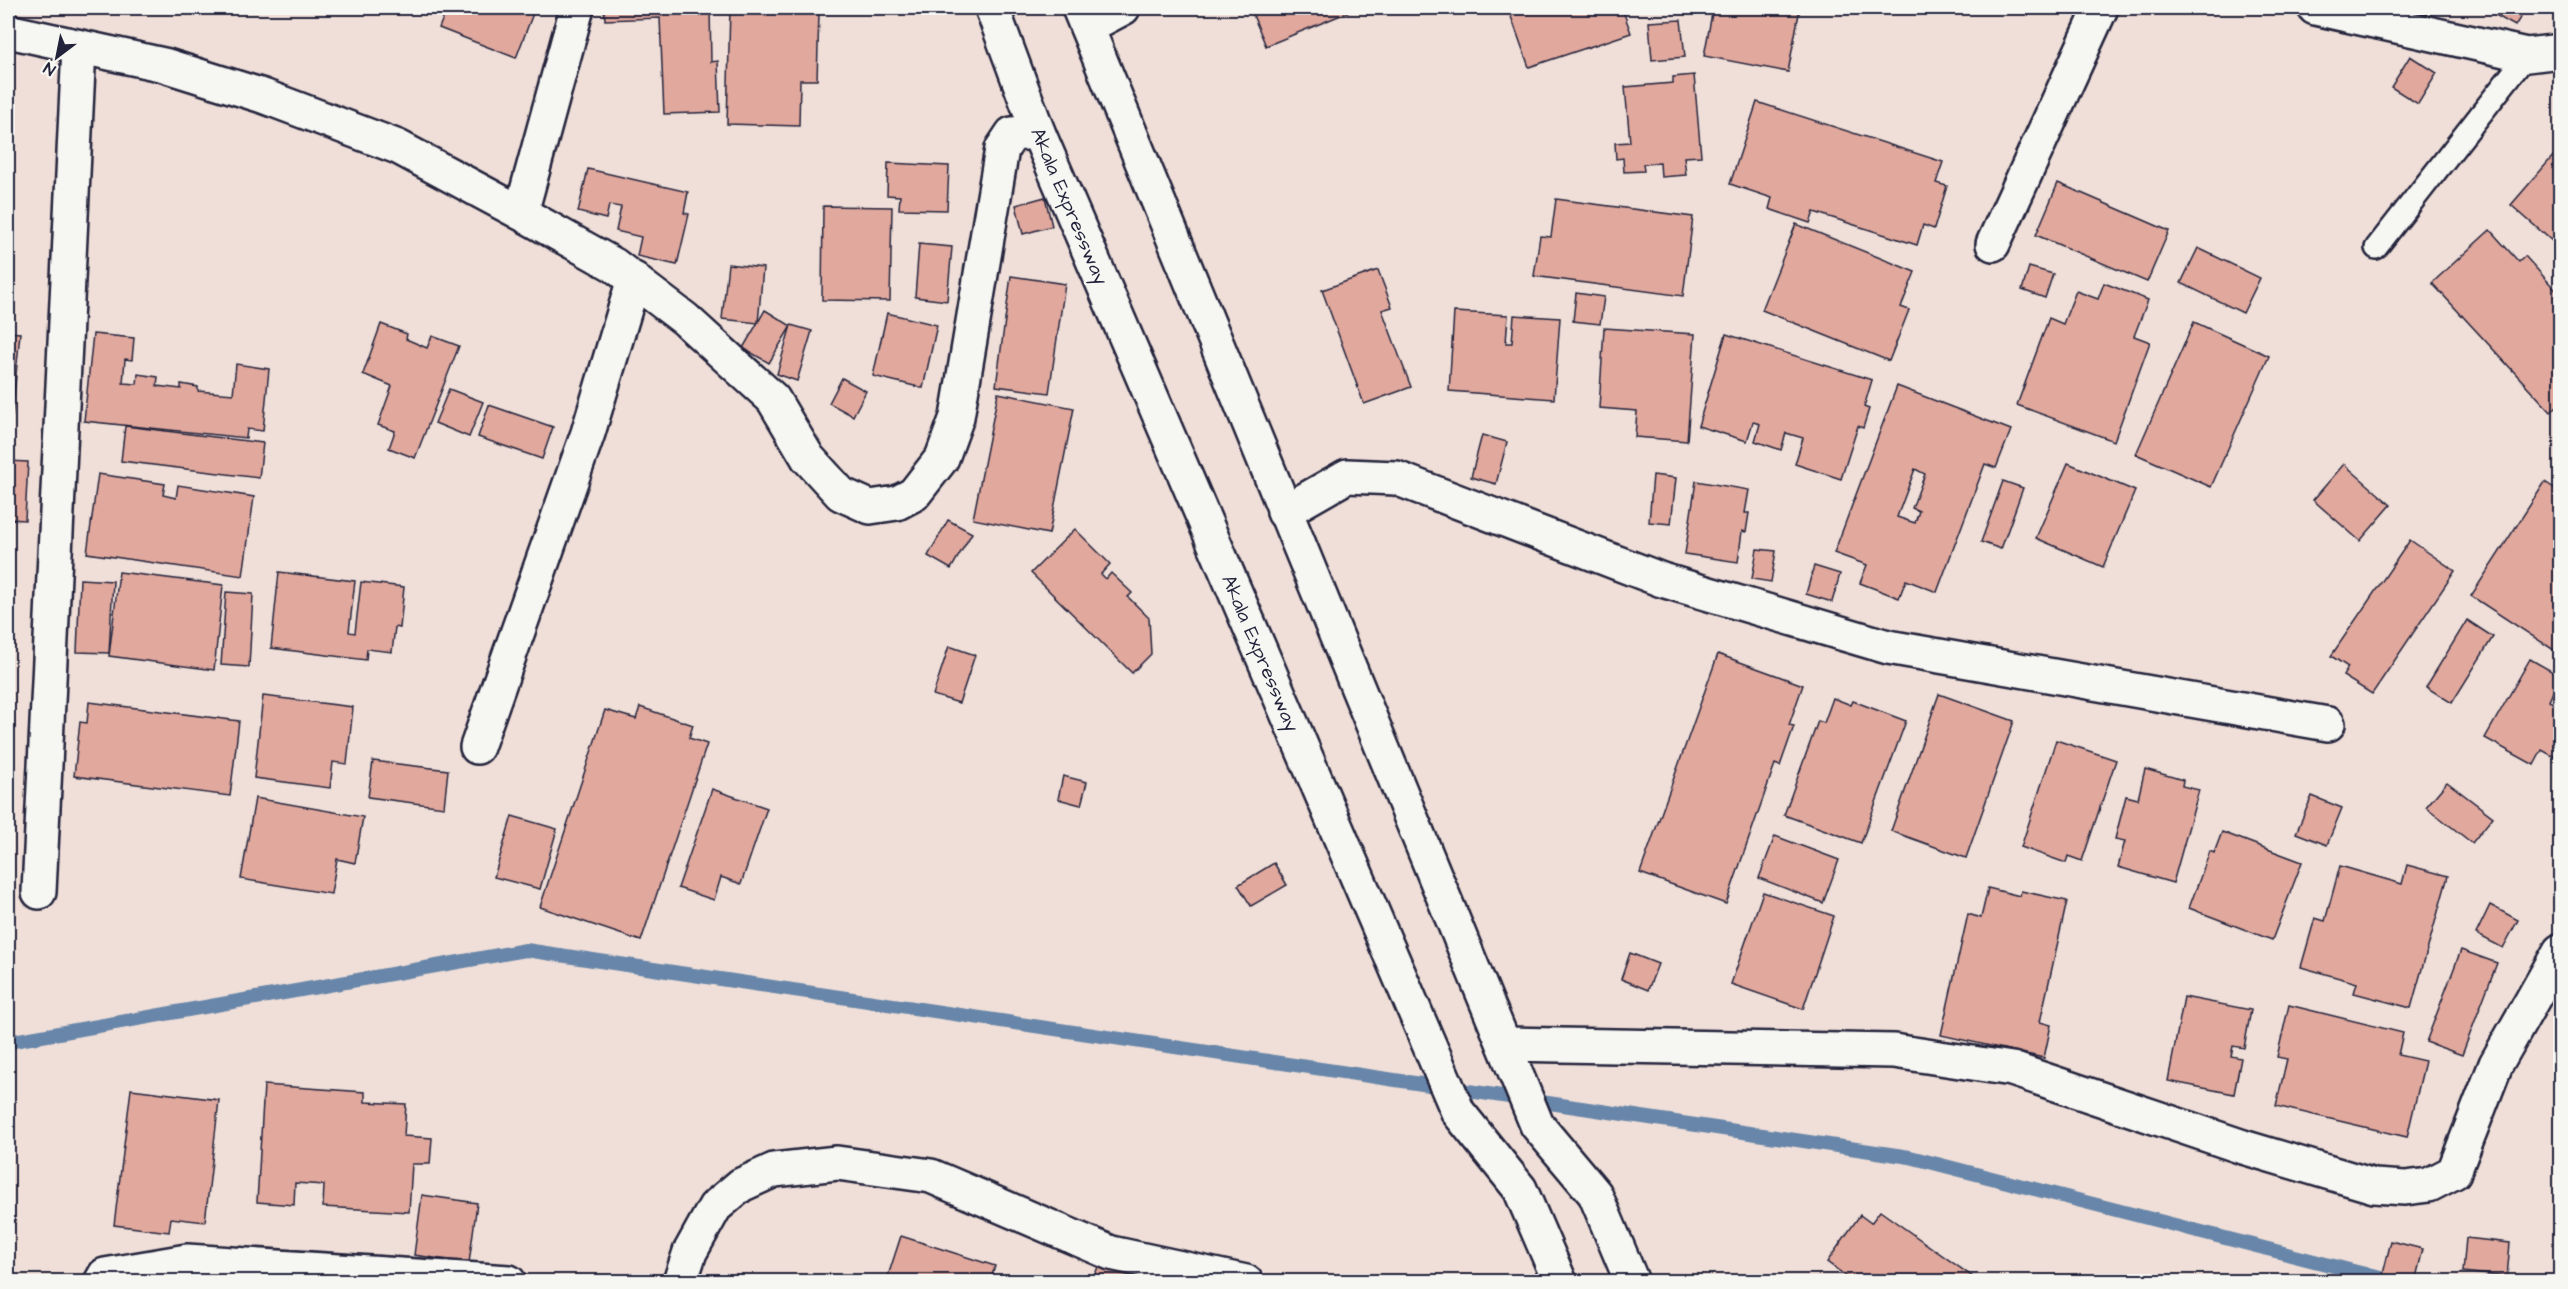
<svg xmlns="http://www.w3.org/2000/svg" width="2568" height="1289" font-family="'Architects Daughter',sans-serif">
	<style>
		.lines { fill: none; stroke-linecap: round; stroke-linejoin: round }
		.stream { stroke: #6786a9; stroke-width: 14 }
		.building { fill: #e1a89d; stroke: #22223b; stroke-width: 1.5; fill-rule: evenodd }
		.lane-casing { stroke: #22223b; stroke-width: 26 }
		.street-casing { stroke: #22223b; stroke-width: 38 }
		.primary-casing { stroke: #22223b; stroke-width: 38 }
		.lane { stroke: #f6f6f2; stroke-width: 21 }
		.street { stroke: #f6f6f2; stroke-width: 33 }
		.primary { stroke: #f6f6f2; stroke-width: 33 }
		.labels { text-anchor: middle; stroke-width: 4.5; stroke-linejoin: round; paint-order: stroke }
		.street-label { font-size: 20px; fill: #22223b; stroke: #f6f6f2 }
	</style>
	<rect width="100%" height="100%" fill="#f0dfd8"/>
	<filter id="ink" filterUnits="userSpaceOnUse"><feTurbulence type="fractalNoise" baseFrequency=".0167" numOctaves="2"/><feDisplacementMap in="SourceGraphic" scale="12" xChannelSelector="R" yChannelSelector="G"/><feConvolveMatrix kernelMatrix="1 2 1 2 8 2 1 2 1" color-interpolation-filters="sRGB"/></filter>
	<g filter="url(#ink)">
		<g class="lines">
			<path class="stream" d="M8 1042 526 950 1910 1157 2396 1282"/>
		</g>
		<g class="building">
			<path d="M447 8H535L516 58 439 28Z"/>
			<path d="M604 8H710L711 62 718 61 720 112 664 114 660 18 605 20Z"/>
			<path d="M730 8H801V13H819L817 80H800L799 126 727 124Z"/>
			<path d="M1250 8H1358L1266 46Z"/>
			<path d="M1508 8H1622L1631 33 1529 67Z"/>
			<path d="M1713 8H1800L1788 72 1704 56Z"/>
			<path d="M2393 8H2412L2407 16Z"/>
			<path d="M2483 8H2526L2515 26Z"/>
			<path d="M1681 20 1685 57 1652 60 1649 22Z"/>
			<path d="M2410 56 2437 73 2418 104 2391 87Z"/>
			<path d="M1694 75 1701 156 1684 157 1686 175 1661 177 1660 163 1643 164 1644 171 1624 172 1623 158 1616 159 1615 143 1630 142 1625 87 1673 83V77Z"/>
			<path d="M1757 102 1943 162 1936 183 1947 186 1934 229 1923 225 1917 245 1814 212 1810 223 1769 209 1772 198 1730 184Z"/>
			<path d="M2560 148V248L2511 205Z"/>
			<path d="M888 163 949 166 947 210 899 209 900 196 887 195Z"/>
			<path d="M588 169 688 192 684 213 689 214 677 265 637 256 641 237 616 231 621 207 609 205 606 219 578 212Z"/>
			<path d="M2058 183 2169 231 2147 282 2036 235Z"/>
			<path d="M1045 197 1052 226 1023 234 1016 205Z"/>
			<path d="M1556 199 1693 217 1683 296 1534 276 1540 236 1551 237Z"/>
			<path d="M823 206 892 207 890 301 822 300Z"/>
			<path d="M1796 224 1915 272 1901 307 1909 310 1889 361 1762 310Z"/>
			<path d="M2490 230 2519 262 2525 256 2560 295V403L2551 412 2432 283Z"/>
			<path d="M919 244 952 247 947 301 915 297Z"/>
			<path d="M2198 248 2260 278 2243 313 2181 283Z"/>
			<path d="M728 264 763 268 758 323 722 319Z"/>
			<path d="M2029 267 2053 274 2045 298 2022 290Z"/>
			<path d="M1378 270 1392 307 1382 310 1411 387 1364 404 1322 290Z"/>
			<path d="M1011 276 1065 284 1049 393 996 386Z"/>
			<path d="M2104 283 2148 300 2134 336 2150 342 2114 441 2017 405 2049 318 2063 324 2076 291 2098 299Z"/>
			<path d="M1576 293 1604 297 1600 324 1573 321Z"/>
			<path d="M765 310 791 326 769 363 743 348Z"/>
			<path d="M1454 312 1508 315 1506 343H1512L1514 315 1560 318 1554 399 1449 391Z"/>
			<path d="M887 313 937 325 923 388 873 376Z"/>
			<path d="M2194 322 2269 356 2211 487 2136 454Z"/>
			<path d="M381 324 407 334 406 339 427 348 432 336 459 346 415 458 389 448 395 431 378 425 392 386 363 374Z"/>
			<path d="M791 325 812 331 797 381 777 374Z"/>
			<path d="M1604 328 1695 334 1687 441 1635 437 1637 411 1599 408Z"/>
			<path d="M8 332 20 333 12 416 8 415Z"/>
			<path d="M93 334 134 338 132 360 125 359 123 383 137 384 138 374 158 377 157 386 181 389V384L198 387V391L233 394 236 364 269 369 263 431 247 429 246 438 84 421Z"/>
			<path d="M1726 334 1872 380 1864 407 1869 409 1863 428 1858 426 1841 479 1795 464 1803 438 1786 433 1781 450 1755 441 1760 424 1753 422 1747 441 1698 426Z"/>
			<path d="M842 378 866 391 853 416 829 403Z"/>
			<path d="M1897 386 2011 430 1996 468 1985 464 1937 592 1906 580 1899 598 1860 583 1867 565 1834 553ZM1915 469 1925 474 1912 508 1919 511 1915 523 1897 517Z"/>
			<path d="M449 389 483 402 469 437 435 423Z"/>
			<path d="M998 393 1074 408 1049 534 973 519Z"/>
			<path d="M489 405 553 427 542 459 478 437Z"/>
			<path d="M125 426 263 443 259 478 121 461Z"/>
			<path d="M1482 435 1507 442 1496 484 1471 477Z"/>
			<path d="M8 461 28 462 25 520 8 519Z"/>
			<path d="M2068 463 2135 491 2103 567 2036 538Z"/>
			<path d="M2344 464 2391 505 2360 541 2313 500Z"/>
			<path d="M98 474 165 484 163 495 176 498 178 485 254 497 243 576 87 553Z"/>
			<path d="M1653 475 1676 478 1671 524 1649 522Z"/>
			<path d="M1696 481 1749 490 1745 513H1749L1746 532 1742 531 1738 562 1685 554Z"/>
			<path d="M2003 481 2023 488 2001 549 1981 542Z"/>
			<path d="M2545 482 2560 492V654L2471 596Z"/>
			<path d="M948 520 972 533 951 569 928 556Z"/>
			<path d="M1075 529 1110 564 1101 574 1106 579 1111 573 1132 593 1128 597 1149 618 1151 654 1132 673 1031 573Z"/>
			<path d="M2410 540 2455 571 2372 694 2343 676 2348 667 2331 656Z"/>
			<path d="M1757 549 1776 551 1771 582 1752 579Z"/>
			<path d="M1814 566 1840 574 1832 602 1806 594Z"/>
			<path d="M119 572 223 585 214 670 109 656Z"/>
			<path d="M279 572 355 581 349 632 355 633 361 582 404 587 400 628 395 627 392 652 367 649 366 660 271 648Z"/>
			<path d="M80 579 113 581 109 653 77 652Z"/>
			<path d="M226 592 253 594 249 667 221 665Z"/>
			<path d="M2467 620 2493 637 2452 703 2426 687Z"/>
			<path d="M949 646 975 655 959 703 933 695Z"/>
			<path d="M1718 654 1803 685 1789 725 1794 726 1780 766 1775 764 1726 904 1640 873Z"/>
			<path d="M2530 659 2560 676 2549 701 2560 707V760L2542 750 2534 765 2485 738Z"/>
			<path d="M1939 694 2014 721 1966 858 1891 831Z"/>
			<path d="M263 696 353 707 347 764 333 762 330 788 254 778Z"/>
			<path d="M1833 698 1851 705 1853 701 1906 721 1861 843 1784 815 1818 721 1824 723Z"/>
			<path d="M89 702 239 721 230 796 74 776 80 722 87 723Z"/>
			<path d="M640 707 693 725 689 738 707 744 641 941 540 907 605 710 636 719Z"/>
			<path d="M2056 740 2116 760 2082 861 2068 856 2066 863 2021 847Z"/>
			<path d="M373 761 448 770 444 807 368 797Z"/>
			<path d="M2145 769 2183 780 2182 786 2199 790 2173 883 2118 867 2125 841 2115 839 2126 796 2138 799Z"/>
			<path d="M1063 776 1087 782 1081 805 1058 799Z"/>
			<rect x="8" y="780" width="3" height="21"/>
			<path d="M2447 782 2493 817 2472 843 2426 807Z"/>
			<path d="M712 789 767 808 741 884 721 877 714 900 678 888Z"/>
			<path d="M2312 796 2342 808 2327 845 2296 833Z"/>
			<path d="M255 798 363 817 355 863 337 859 331 894 241 879Z"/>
			<path d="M512 816 557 829 540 889 494 877Z"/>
			<path d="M2222 832 2302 862 2272 940 2189 908 2210 851 2214 853Z"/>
			<path d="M1775 836 1839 860 1823 903 1759 878Z"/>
			<path d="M1274 863 1287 885 1251 906 1238 885Z"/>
			<path d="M2407 865 2448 876 2411 1008 2354 993 2357 983 2301 967 2315 918 2325 921 2340 866 2402 884Z"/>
			<path d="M1988 888 2020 896 2021 891 2067 901 2040 1022 2051 1025 2044 1058 1941 1035 1968 914 1981 918Z"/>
			<path d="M1763 892 1834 916 1803 1009 1731 984Z"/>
			<path d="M2490 905 2518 920 2503 948 2476 934Z"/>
			<path d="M2461 950 2497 963 2462 1055 2426 1042Z"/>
			<path d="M1630 953 1658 964 1648 990 1621 979Z"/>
			<path d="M2184 997 2251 1010 2244 1048 2233 1046 2231 1056 2241 1058 2234 1094 2168 1081Z"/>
			<path d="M2289 1005 2403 1033 2398 1055 2425 1061 2407 1137 2276 1106 2287 1059 2277 1057Z"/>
			<path d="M264 1085 365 1092V1102L406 1104 404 1136 432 1138 430 1164H412L409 1212 323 1207 324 1185 295 1183 294 1205 257 1202Z"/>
			<path d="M131 1089 219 1100 205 1222 171 1218 169 1232 114 1225Z"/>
			<path d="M422 1195 477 1203 469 1263 414 1255Z"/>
			<path d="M1880 1211 1980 1282H1854L1827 1262 1860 1215 1871 1223Z"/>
			<path d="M901 1236 995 1266 990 1282H886Z"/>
			<path d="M2466 1238 2510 1243 2507 1277 2463 1272Z"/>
			<path d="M2391 1241 2423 1249 2415 1282 2383 1274Z"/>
			<path d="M1100 1262 1132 1274 1129 1282H1104L1094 1277Z"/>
		</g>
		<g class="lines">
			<defs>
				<path id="lane" d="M2376 248 2527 55"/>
				<g id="street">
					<path d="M2315 8 2527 55 2560 51"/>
					<path d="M1087 27 1123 8"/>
					<path d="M8 31 164 65 263 96 398 147 521 213 614 265 685 319 773 399 808 458 841 494 870 507 897 503 914 494 942 458 957 417 1002 149 1012 134 1038 132"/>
					<path d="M521 213 577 8"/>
					<path d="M1993 244 2101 8"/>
					<path d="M1284 512 1347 476 1396 478 1662 580 1888 647 2328 724"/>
					<path d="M477 747 588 433 634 279"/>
					<path d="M39 892 79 47"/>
					<path d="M1504 1044 1894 1051 2012 1069 2243 1147 2374 1186 2405 1188 2429 1185 2454 1172 2496 1064 2560 951"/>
					<path d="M101 1282 105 1275 187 1261 509 1282"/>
					<path d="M680 1282 690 1252 715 1207 741 1185 774 1170 837 1163 931 1176 1111 1253 1246 1282"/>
				</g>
				<g id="primary">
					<path d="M992 8 1038 132 1458 1112 1520 1189 1560 1282"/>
					<path d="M1079 8 1537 1125 1595 1194 1632 1282"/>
				</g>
			</defs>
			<use href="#lane" class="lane-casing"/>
			<use href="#street" class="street-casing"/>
			<use href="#primary" class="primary-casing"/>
			<use href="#lane" class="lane"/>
			<use href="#street" class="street"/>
			<use href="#primary" class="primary"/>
		</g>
	</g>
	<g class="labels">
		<g class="street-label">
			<text transform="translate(1070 206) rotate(67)" y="7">Akala Expressway</text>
			<text transform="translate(1261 653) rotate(67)" y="7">Akala Expressway</text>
		</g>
	</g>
	<rect width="2568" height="1289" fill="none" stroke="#f6f6f2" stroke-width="30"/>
	<rect x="15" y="15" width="2538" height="1259" fill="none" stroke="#22223b" stroke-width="2" filter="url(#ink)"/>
	<g transform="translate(57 57) rotate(212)" stroke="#f6f6f2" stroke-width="4.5" paint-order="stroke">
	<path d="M0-4.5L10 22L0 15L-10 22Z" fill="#22223b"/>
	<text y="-9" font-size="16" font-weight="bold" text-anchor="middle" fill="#22223b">N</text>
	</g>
</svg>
